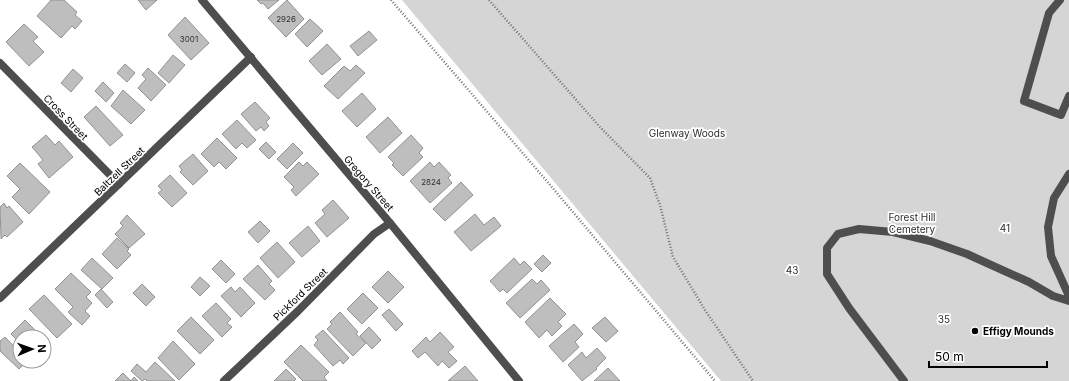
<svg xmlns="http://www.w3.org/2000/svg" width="1069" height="381" font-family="Inter,sans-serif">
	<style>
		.green { fill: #d5d5d5 }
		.building { fill: #bebebe; stroke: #929292 }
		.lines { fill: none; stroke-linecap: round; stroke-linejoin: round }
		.path { stroke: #707070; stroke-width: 2.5; stroke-dasharray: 1 2; stroke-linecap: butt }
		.lane { stroke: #4e4e4e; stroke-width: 8 }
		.street { stroke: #4e4e4e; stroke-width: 8 }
		.poi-dot { fill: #000; stroke: #fff; stroke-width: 1.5 }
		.labels { text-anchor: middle; stroke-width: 3.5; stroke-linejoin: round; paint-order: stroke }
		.number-label { font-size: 8px; fill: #303030 }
		.street-label { font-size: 10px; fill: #000; stroke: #fff }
		.park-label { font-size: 10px; fill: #2c2c2c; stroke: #fff }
		.poi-label { font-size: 10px; font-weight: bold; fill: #000; stroke: #fff; text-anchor: start }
	</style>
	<rect width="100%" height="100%" fill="#fff"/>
	<path class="green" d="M402 0H1069V381H721Z"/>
	<g class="building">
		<path d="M51 0H64L77 12 75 15 82 21 75 29 72 26 61 38 37 16Z"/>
		<path d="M138 0H157L146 10Z"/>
		<path d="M257 0H279L268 9 263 3 261 4Z"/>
		<path d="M287 0 304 19 286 37 268 18Z"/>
		<path d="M185 17 209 43 191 60 168 35Z"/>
		<path d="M310 19 323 31 307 47 295 34Z"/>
		<path d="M24 24 38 37 33 41 44 52 29 66 6 42Z"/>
		<path d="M369 31 377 40 358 56 350 46Z"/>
		<path d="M327 44 341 59 322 75 309 61Z"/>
		<path d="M173 55 185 65 169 83 158 73Z"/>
		<path d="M125 64 135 73 127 82 117 73Z"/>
		<path d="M356 65 365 73 338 99 324 86 344 66 350 71Z"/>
		<path d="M148 68 166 85 151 101 138 88 146 79 142 75Z"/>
		<path d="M73 69 83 78 71 92 61 83Z"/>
		<path d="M103 82 114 93 106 102 95 91Z"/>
		<path d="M123 90 145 110 131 124 111 106Z"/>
		<path d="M362 93 376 109 357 127 342 111Z"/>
		<path d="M255 102 270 118 266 122 269 126 264 131 261 127 256 131 241 114Z"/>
		<path d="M96 106 123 135 110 146 84 117Z"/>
		<path d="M388 117 402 133 380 153 366 137Z"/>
		<path d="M237 120 256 140 247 148 242 143 236 149 222 134Z"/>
		<path d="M46 135 55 145 59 141 73 157 49 178 38 164 43 160 32 147Z"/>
		<path d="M411 135 423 148 419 153 423 157 403 176 392 165 394 163 388 157Z"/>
		<path d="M217 138 237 158 226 169 219 162 214 167 201 154Z"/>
		<path d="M266 142 276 152 269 159 259 149Z"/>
		<path d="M293 143 303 153 287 169 277 159Z"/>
		<path d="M193 154 208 171 193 185 180 172 182 170 179 166Z"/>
		<path d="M299 162 303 166 307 162 319 174 296 196 291 190 294 187 284 177Z"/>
		<path d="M430 162 434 167 439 162 451 175 448 178 452 183 430 203 410 181Z"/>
		<path d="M20 163 50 192 29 214 12 197 20 189 7 176Z"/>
		<path d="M170 175 187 193 172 207 158 193 162 190 158 186Z"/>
		<path d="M461 182 473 195 445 221 433 209Z"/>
		<path d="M333 200 349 218 327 237 315 223 325 214 322 210Z"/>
		<path d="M4 203 7 208 9 206 23 222 7 237 5 235 1 239 0 207Z"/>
		<path d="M475 214 484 225 494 217 501 226 471 251 454 232Z"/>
		<path d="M127 215 145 234 129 248 115 234 123 226 120 223Z"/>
		<path d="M260 221 270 231 258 243 248 232Z"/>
		<path d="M308 226 320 241 302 257 289 243Z"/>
		<path d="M117 238 129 249 127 251 131 255 117 269 102 254Z"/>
		<path d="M277 242 295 262 278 278 260 258Z"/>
		<path d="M543 255 551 263 542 272 534 264Z"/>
		<path d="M92 258 113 278 102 289 81 270Z"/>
		<path d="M514 258 520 265 524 261 532 269 507 293 503 289 500 292 490 281Z"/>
		<path d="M221 260 235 274 226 283 212 269Z"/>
		<path d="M258 265 272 281 269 284 275 290 265 300 243 279Z"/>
		<path d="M388 271 404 287 388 303 372 287Z"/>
		<path d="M71 273 91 292 86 297 92 303 85 311 90 316 82 325 68 312 73 307 55 289Z"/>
		<path d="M200 277 210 286 200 296 191 287Z"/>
		<path d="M532 279 537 284 541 280 550 290 520 318 506 303Z"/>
		<path d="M142 284 155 297 146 306 133 293Z"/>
		<path d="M231 287 235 292 240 287 255 303 241 317 221 296Z"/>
		<path d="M101 289 113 302 107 308 95 295Z"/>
		<path d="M363 293 378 308 362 324 347 309Z"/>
		<path d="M44 295 72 324 57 338 29 309Z"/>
		<path d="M550 298 566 314 558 322 562 326 552 336 547 330 539 338 525 322Z"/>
		<path d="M216 303 231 319 227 323 232 327 222 337 202 316Z"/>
		<path d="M389 309 403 324 396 331 382 315Z"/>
		<path d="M340 312 358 332 356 334 366 343 353 356 327 329 332 324 330 322Z"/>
		<path d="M191 317 214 340 200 354 177 331Z"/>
		<path d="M605 317 618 331 606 342 592 328Z"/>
		<path d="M25 320 40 335 37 337H20V343L11 334Z"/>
		<path d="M574 324 583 334 575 342 579 347 563 362 549 346Z"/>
		<path d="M369 327 381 340 372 349 360 336Z"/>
		<path d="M323 330 349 358 343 364 340 360 333 366 314 345 318 340 315 337Z"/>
		<path d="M440 332 454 347 448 352 457 361 449 368 442 361 438 366 425 352 418 358 412 351 426 337 430 342Z"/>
		<path d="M5 337 20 353V361H27L19 369 0 351V341Z"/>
		<path d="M173 341 195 364 179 380 158 358Z"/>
		<path d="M301 345 329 372 324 377 327 381H303L284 362Z"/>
		<path d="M597 348 606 358 596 368 597 369 582 381 568 365 582 352 586 358Z"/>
		<path d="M155 362 175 381H147L145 379 142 381 131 371 137 364 146 372Z"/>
		<path d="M465 366 478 381H448L449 380Z"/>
		<path d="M608 368 620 381H594Z"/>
		<path d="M286 369 296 379 294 381H274Z"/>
		<path d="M123 373 131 381 134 377 138 381H115Z"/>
	</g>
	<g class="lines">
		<g class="path">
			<path d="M391 0 551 186 715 381"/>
			<path d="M489 0 599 126 650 178 660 205 673 257 705 310 753 381"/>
		</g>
		<g class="lane">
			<path d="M1060 0 1049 13 1024 101 1061 115 1069 96"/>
			<path d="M1069 174 1054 198 1048 227 1051 256 1069 296"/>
			<path d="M904 381 849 308 827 274V248L838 234 859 229 893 232 930 241 967 254 1029 282 1053 296 1069 301"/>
		</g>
		<g class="street">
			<path d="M202 0 390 223 519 381"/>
			<path d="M0 63 119 184"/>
			<path d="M0 298 251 57"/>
			<path d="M224 381 298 311 374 234 390 223"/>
		</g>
	</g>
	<circle class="poi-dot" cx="975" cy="331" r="4"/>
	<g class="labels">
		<g class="number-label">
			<text x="286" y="22">2926</text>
			<text x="189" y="42">3001</text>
			<text x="431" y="185">2824</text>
		</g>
		<g class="street-label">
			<text transform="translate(66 117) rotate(46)" y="4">Cross Street</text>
			<text transform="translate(119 171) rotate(-44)" y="4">Baltzell Street</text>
			<text transform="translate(369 183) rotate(49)" y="4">Gregory Street</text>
			<text transform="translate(300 294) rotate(-44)" y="4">Pickford Street</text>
		</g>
		<g class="park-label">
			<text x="687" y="137">Glenway Woods</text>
			<text x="912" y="221">Forest Hill<tspan x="912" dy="12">Cemetery</tspan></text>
			<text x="1005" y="232">41</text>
			<text x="792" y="274">43</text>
			<text x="944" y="323">35</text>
		</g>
		<g class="poi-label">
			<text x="983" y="335">Effigy Mounds</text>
		</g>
	</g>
	<g transform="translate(32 349) rotate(88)"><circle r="19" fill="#ffffff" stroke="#999999"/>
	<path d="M0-3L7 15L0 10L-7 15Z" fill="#000000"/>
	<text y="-6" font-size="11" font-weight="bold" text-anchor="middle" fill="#000000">N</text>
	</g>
	<path d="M929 361v6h118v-6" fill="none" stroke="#000000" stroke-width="2"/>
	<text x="935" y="361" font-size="12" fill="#000000" stroke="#ffffff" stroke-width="3" paint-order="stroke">50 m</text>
</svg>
